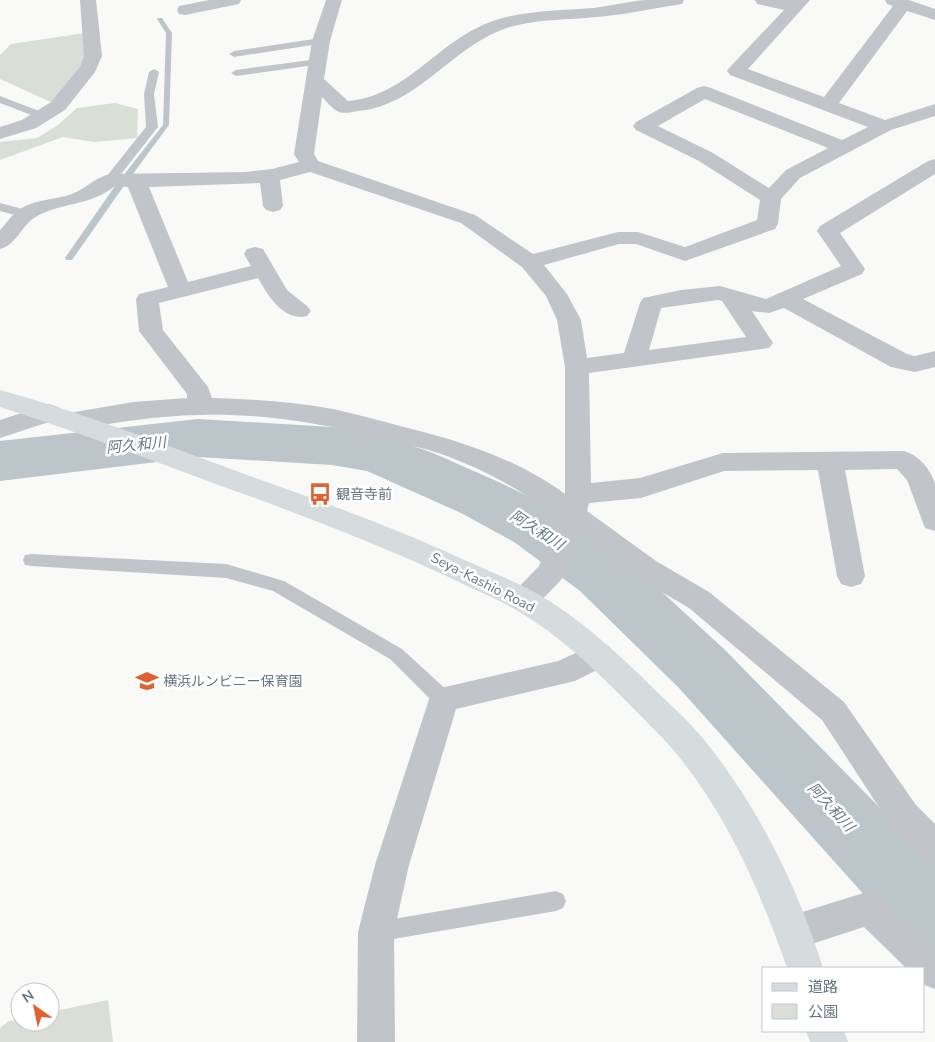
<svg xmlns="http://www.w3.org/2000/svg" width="935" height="1042" font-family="'Nunito Sans','Noto Sans JP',sans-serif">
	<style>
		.green { fill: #d9ded7 }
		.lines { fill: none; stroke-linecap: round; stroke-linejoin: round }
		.stream { fill: #bbc5ca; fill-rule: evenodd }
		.river { fill: #bbc5ca; fill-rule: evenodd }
		.lane { fill: #c1c5ca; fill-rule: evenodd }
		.street { fill: #c1c5ca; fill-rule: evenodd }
		.secondary { fill: #d6dbde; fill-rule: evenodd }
		.labels { text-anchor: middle; stroke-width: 5; stroke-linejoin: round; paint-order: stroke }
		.poi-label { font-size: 14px; fill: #657482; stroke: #fff; text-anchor: start }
		.street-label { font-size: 14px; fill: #657482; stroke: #fff }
		.water-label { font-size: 15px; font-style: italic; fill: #657983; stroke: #fff }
	</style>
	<rect width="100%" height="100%" fill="#f9faf8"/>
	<g class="green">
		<path d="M84 33C85 40 87 50 86 58 83 73 61 92 51 102L0 79V55L11 44Z"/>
		<path d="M115 103 138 109 137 138 94 142 63 137 0 160V142L37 138 58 125 77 108Z"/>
		<path d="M108 1000 113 1042H0V1028L9 1021 20 1019V1022H50V1012Z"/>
	</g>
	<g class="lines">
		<path class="stream" d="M158 18H162L172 33 169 125 121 190 72 260H66L65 258 115 186 163 125 166 33 157 19Z"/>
		<path class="river" d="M198 419 332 427 376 433 433 453 501 483 556 510 624 557 725 650 935 864V955L908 944 679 688 580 591 514 542 461 513 367 471 332 465 198 457 0 481V441Z"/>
		<g class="lane">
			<path d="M321 38 325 39 326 41 325 43 234 57 229 54 234 51Z"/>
			<path d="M318 59 323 62 322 64 236 76 231 73 236 70Z"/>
			<path d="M154 69 159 72 154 94 158 127 114 183H106L104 180 106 177 146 127 144 94 149 72Z"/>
			<path d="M0 96 47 114 49 116 43 119 39 118 0 103Z"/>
			<path d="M0 203 30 211 32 214 26 218 0 211Z"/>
			<path d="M31 554 226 564 284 581 402 649 450 693 452 699 450 705 443 707 436 705 390 659 273 591 226 578 31 566 25 565 23 560 25 555Z"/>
			<path d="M556 891 563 894 566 901 563 908 556 911 376 942 368 939 365 932 368 925 376 922Z"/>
		</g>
		<g class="street">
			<path d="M80 0H96L102 56 95 72 65 110 36 128 0 139V127L22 120 51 102 80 67 84 56Z"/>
			<path d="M209 0H241L239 4 185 15 179 14 177 10 179 6Z"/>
			<path d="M326 0H342L330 41 324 79 348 101C405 96 434 46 485 24 519 10 557 11 593 8 611 6 629 1 646 0 659 0 672 0 684 0L682 4 676 5C650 9 623 15 597 17 568 20 537 19 510 27 453 44 419 106 358 111 352 112 345 114 339 112 332 109 327 102 322 97L314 154 318 161 475 215 533 254 618 232H638L685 247 757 220 760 200 699 161 636 130 633 126 636 122 697 88 704 86 711 88 842 140 868 127 730 75 727 71 730 67 784 10 757 4 755 0H810L748 69 824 97 893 6 887 4 885 0H909L935 9V20L907 11 839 103 885 120 935 104V116L891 130 800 178 781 199 778 224 775 229 685 261 636 244H619L544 265 567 294 581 320 587 358 624 353 640 303 643 298 681 290 720 286 766 299 841 266 817 231 820 226 928 161 935 159V174L840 233 865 269 862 274 803 299 907 354 915 356 935 351V367L915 372 891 367 784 308 769 313 752 311 773 343 769 348 589 373 591 483 640 478 723 453 904 451C919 455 930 469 935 483V531L925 528 907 480 897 469 845 470 865 576 861 584 851 587 841 584 837 576 818 470 724 471 641 498 589 503 587 511 656 561 709 592 844 702 916 805 935 824V864L923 859 892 827 822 720 689 608 636 577 580 534 561 580 534 608 524 611 514 608 509 600 514 592 539 566 558 518C522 490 482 468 438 453 417 446 394 442 372 436 316 422 257 413 199 415 157 416 116 422 75 430L66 427 62 421 66 415 75 412 133 402 187 398V394L139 331 136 299 139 294 168 287 128 187 115 186C89 207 59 202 34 218 21 227 16 245 0 249V230C6 224 12 214 19 210 34 199 55 200 72 194 85 189 96 177 110 174L246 172 272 169 299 162 294 154 312 41ZM705 99 828 148 786 170 769 188 713 153 658 126ZM310 172 461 223 522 267 546 296 557 320 565 367V494C516 458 457 440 400 426 378 420 356 414 333 409 293 402 252 399 212 398L208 387 163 330 159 303 258 278C268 296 284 322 307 316L311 311 307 306 287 290 263 249 255 247 247 249 244 254 251 266 188 282 149 187 260 183 263 206 266 210 273 212 280 210 283 206 280 180ZM718 300 722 301 746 337 649 350 661 308Z"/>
			<path d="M49 404 58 407 62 413 58 419 0 438V420Z"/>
			<path d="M598 643 609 646 613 655 609 664 575 681 456 709 409 865 394 932 395 1042H357L358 932 375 865 432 690 558 661Z"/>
			<path d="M870 891 883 896 935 946V989L924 985V968H906L864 927 793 950 780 945 775 932 780 919Z"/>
		</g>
		<g class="secondary">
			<path d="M0 390C89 414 174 449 261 480 335 506 407 533 478 566 497 575 517 582 536 593 578 617 613 649 647 682 665 700 684 716 700 735 756 802 797 885 823 968H787C760 891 728 816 675 752 660 734 642 718 626 701 592 667 558 634 516 610 498 599 476 591 457 581 389 549 320 522 249 496 166 466 84 434 0 407Z"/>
			<path d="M806 1031H844L848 1042H810Z"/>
		</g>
	</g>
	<defs>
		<symbol id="bus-bare" viewBox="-9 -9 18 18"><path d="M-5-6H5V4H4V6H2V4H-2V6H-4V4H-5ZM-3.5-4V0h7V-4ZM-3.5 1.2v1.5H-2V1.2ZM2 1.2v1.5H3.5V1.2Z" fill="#e16231" stroke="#fff" stroke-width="2.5" paint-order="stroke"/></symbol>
		<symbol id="school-bare" viewBox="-9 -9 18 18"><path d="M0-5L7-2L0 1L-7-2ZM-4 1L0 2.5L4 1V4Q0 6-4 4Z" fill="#e16231" stroke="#fff" stroke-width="2.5" paint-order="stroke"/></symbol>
	</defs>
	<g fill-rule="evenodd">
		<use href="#bus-bare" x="304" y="478" width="32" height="32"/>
		<use href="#school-bare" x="131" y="665" width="32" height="32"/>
	</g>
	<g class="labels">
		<g class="poi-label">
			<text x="336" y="499">観音寺前</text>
			<text x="163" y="686">横浜ルンビニー保育園</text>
		</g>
		<g class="street-label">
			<text transform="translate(483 582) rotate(27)" y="5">Seya-Kashio Road</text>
		</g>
		<g class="water-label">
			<text transform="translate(136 445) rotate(-6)" y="5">阿久和川</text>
			<text transform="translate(537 530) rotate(32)" y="5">阿久和川</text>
			<text transform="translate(831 807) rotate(47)" y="5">阿久和川</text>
		</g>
	</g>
	<rect x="762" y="967" width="162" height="65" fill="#ffffff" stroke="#c1c7cd"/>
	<rect x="772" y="983" width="25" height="8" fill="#d6dbde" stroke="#c1c7cd"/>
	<text x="808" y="992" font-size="15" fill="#657482">道路</text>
	<rect x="772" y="1004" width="25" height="15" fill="#d9ded7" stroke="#c1c7cd"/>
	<text x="808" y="1017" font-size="15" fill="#657482">公園</text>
	<g transform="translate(35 1007) rotate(327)"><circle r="24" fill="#ffffff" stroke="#c1c7cd"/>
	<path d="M0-4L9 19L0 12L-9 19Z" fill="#e16231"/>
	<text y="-8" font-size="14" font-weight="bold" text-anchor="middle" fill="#657482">N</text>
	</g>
</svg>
